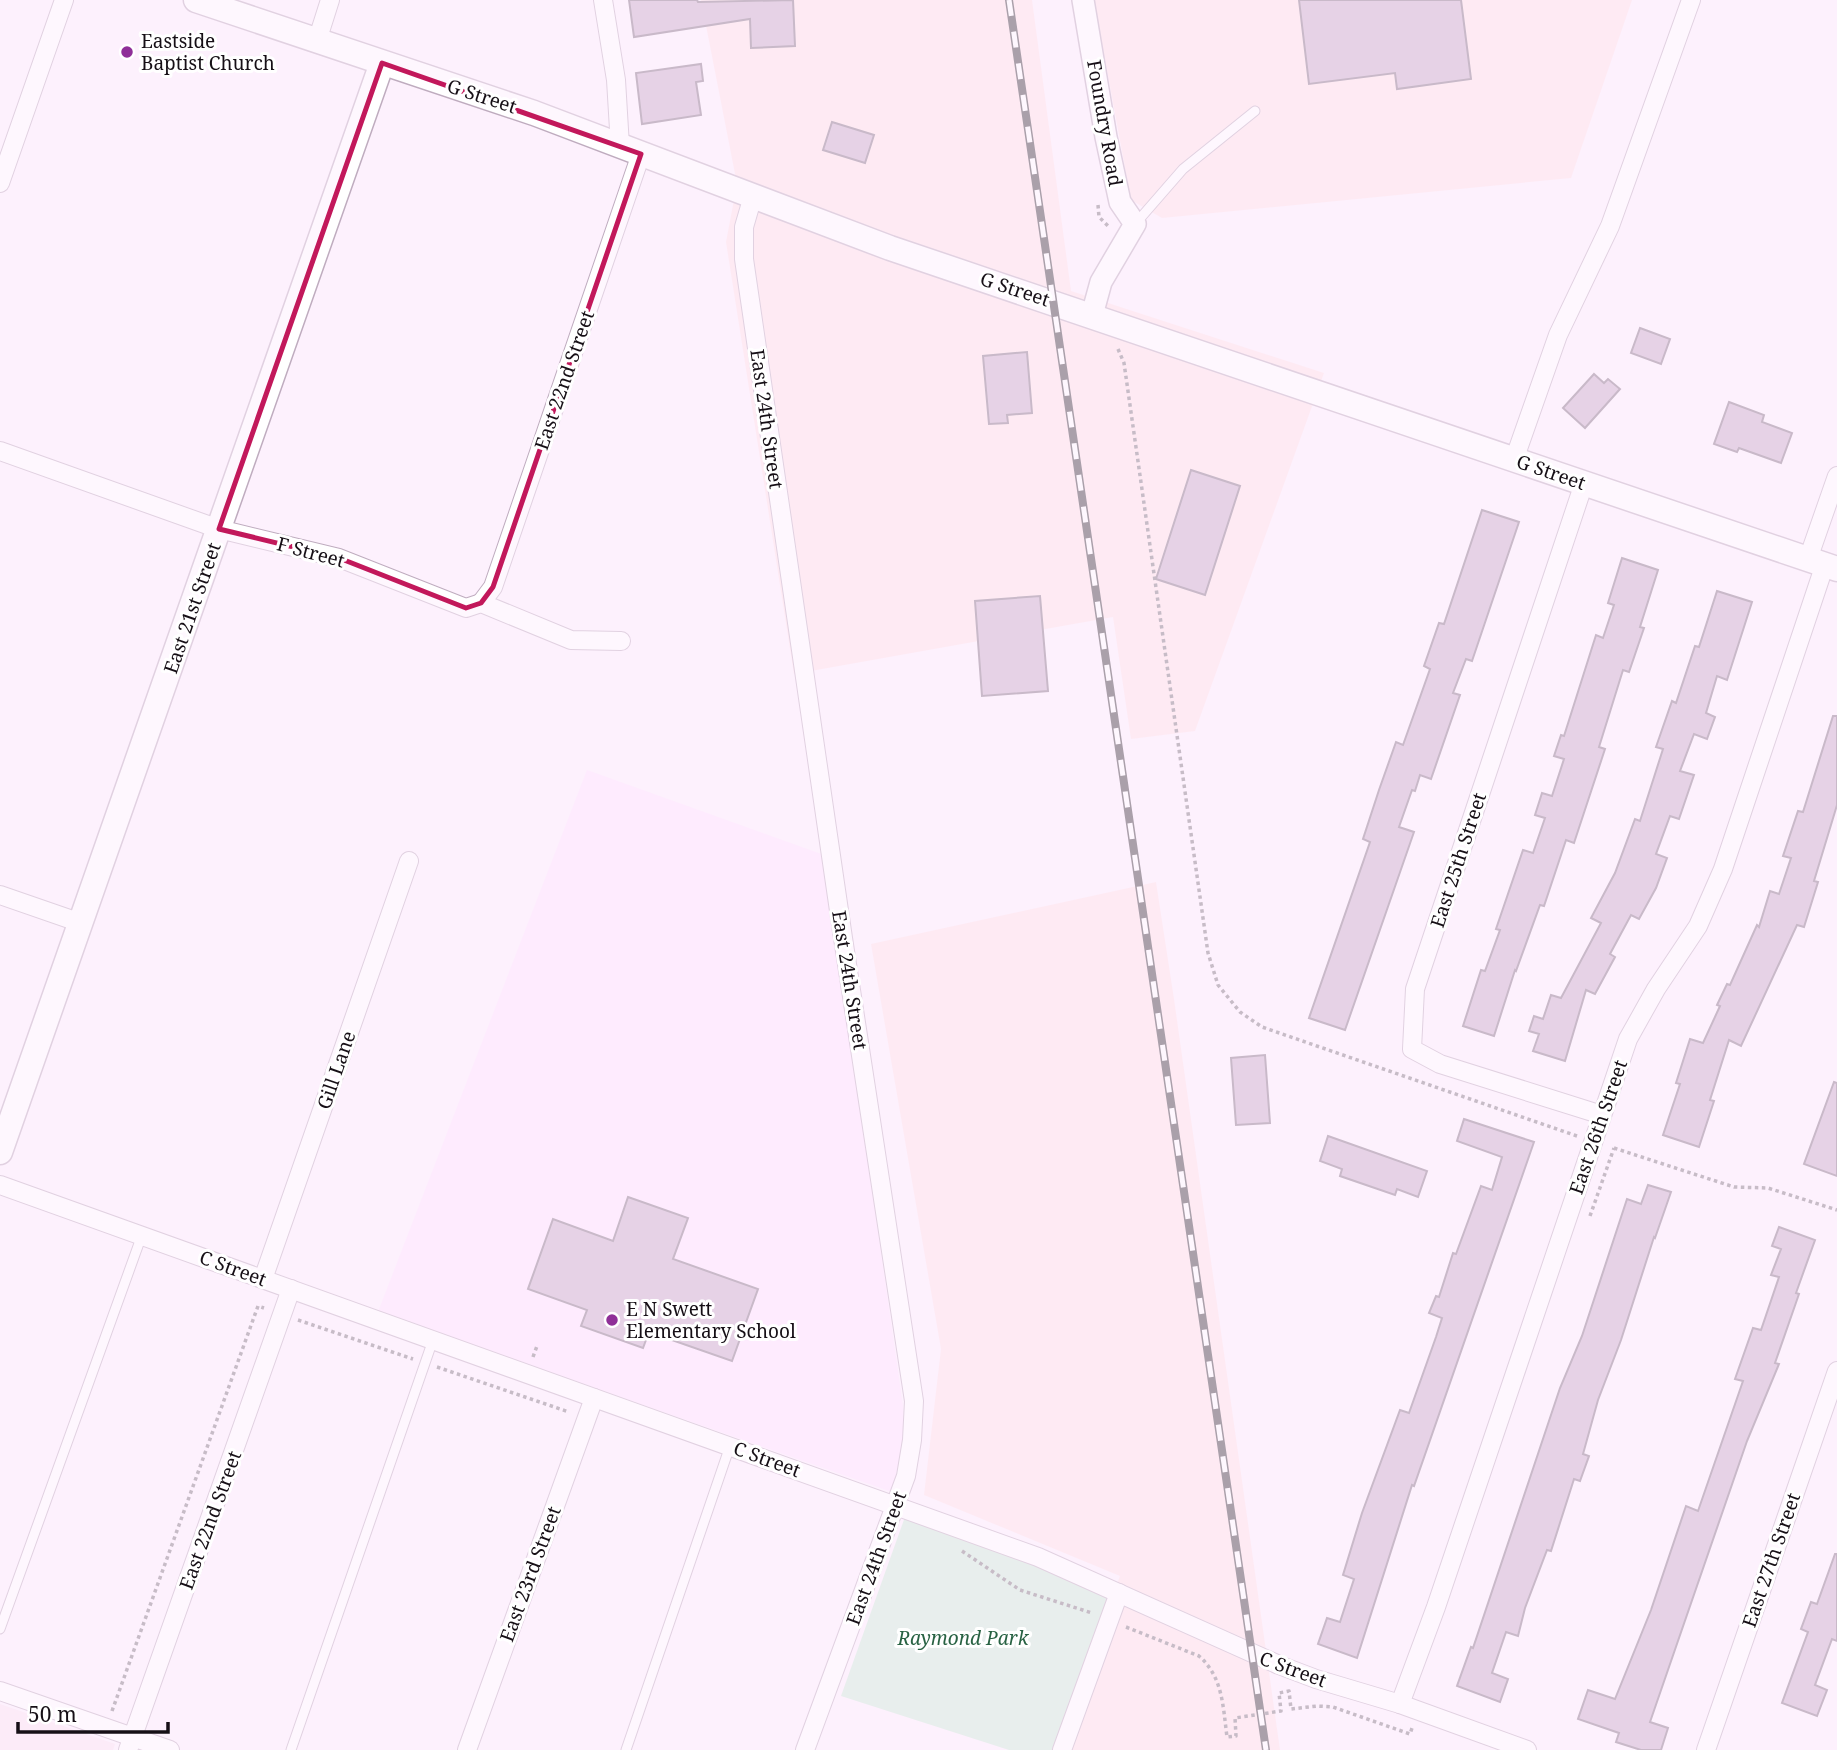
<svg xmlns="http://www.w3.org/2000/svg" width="1837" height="1750" font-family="'Noto Serif',serif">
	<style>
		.commercial { fill: #fae4f1 }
		.industrial { fill: #fee3e7 }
		.built { fill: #fee4fe }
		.green { fill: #cfecd9 }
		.building { fill: #caaeca; stroke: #897789; stroke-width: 2 }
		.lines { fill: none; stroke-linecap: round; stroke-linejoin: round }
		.service-casing { stroke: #bfacbf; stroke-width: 11 }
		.minor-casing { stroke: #bfacbf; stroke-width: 20 }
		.tertiary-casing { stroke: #bfacbf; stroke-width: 24 }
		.secondary-casing { stroke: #bfacbf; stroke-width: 27 }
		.path { stroke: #857c85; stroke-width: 3.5; stroke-dasharray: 3.5 3.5; stroke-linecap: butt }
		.service { stroke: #fff; stroke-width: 9 }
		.minor { stroke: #fff; stroke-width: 18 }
		.tertiary { stroke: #fff; stroke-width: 21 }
		.secondary { stroke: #fff; stroke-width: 24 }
		.rail-casing { stroke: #463e46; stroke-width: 8 }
		.rail { stroke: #fff; stroke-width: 5; stroke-dasharray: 16; stroke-linecap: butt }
		.marked { fill: none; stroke: #c2185b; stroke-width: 5; stroke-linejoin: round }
		.poi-dot { fill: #8f2f98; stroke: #fff; stroke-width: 2.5 }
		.labels { text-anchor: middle; stroke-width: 6; stroke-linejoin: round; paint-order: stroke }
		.poi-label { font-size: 19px; fill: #160f16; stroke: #fff; text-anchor: start }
		.street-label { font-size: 19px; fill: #160f16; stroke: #fff }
		.park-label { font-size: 19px; font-style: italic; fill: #286243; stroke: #fff }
	</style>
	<rect width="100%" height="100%" fill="#fdf1fd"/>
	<path class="commercial" d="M0 1704 115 1744 113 1750H0Z"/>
	<g class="industrial">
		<path d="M701 0H1032L1071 291 1324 373 1195 731 1131 739 1113 617 794 674 726 242 737 184Z"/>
		<path d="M1094 0H1632L1571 178 1162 218 1131 200Z"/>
		<path d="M1156 882 1174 999 1280 1750H1056L1120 1576 924 1495 941 1349 871 944Z"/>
	</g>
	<path class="built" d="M587 770 824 855 903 1406V1443L892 1492 378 1312Z"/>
	<path class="green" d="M906 1514 1112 1597 1056 1750H1009L841 1696Z"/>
	<g class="building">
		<path d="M629 0H697L698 2 793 0 795 46 751 48 750 19 634 37Z"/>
		<path d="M1299 0H1461L1471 79 1397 89 1395 73 1309 84Z"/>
		<path d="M701 64 703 81 696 82 701 115 642 124 636 73Z"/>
		<path d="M832 122 874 135 865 163 823 150Z"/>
		<path d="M1640 328 1670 339 1661 364 1631 353Z"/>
		<path d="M1027 352 1032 413 1007 415 1008 423 989 424 983 356Z"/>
		<path d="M1594 374 1604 383 1608 379 1620 389 1585 428 1563 408Z"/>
		<path d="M1729 402 1764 415 1762 422 1792 433 1781 463 1739 448 1737 452 1714 444Z"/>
		<path d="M1191 470 1240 486 1205 595 1156 579Z"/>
		<path d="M1482 510 1519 522 1472 661 1466 659 1453 693 1460 695 1431 779 1420 775 1415 791 1412 790 1399 827 1414 832 1345 1030 1309 1018 1370 842 1363 839 1379 790 1396 742 1403 745 1430 669 1424 666 1439 623 1444 624Z"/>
		<path d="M1622 558 1658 570 1640 627 1644 628 1629 672 1623 670 1599 747 1605 749 1574 843 1566 840 1544 906 1540 905 1516 971 1515 970 1494 1036 1463 1026 1481 970 1485 971 1500 930 1496 929 1523 850 1533 853 1545 818 1535 815 1542 793 1552 796 1564 759 1554 756 1561 735 1564 736 1596 635 1603 638 1614 605 1608 603Z"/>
		<path d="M1717 591 1752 602 1727 680 1717 676 1706 713 1715 717 1707 739 1694 734 1680 771 1694 775 1679 819 1670 816 1656 854 1667 858 1656 888 1639 919 1631 915 1610 954 1615 957 1595 994 1586 990 1565 1061 1533 1051 1539 1034 1529 1031 1534 1016 1543 1019 1551 995 1561 998 1601 923 1591 918 1615 873 1635 819 1640 821 1663 749 1656 747 1672 701 1676 703 1695 646 1699 647Z"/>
		<path d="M1040 596 1048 691 982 696 975 601Z"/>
		<path d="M1833 716H1837V805L1814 881 1818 882 1804 927 1797 925 1741 1046 1729 1040 1710 1100 1714 1101 1699 1147 1663 1135 1680 1084 1676 1083 1690 1039 1703 1043 1720 1006 1717 1005 1727 984 1730 985 1757 925 1759 927 1770 891 1779 894 1791 858 1783 856 1798 811 1803 812Z"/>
		<path d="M1265 1055 1270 1123 1236 1125 1231 1058Z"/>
		<path d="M1834 1082 1837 1083V1176L1804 1164Z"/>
		<path d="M1464 1119 1534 1142 1414 1486 1412 1485 1357 1658 1318 1644 1327 1618 1340 1622 1354 1579 1343 1575 1362 1513 1400 1410 1409 1413 1436 1337 1442 1318 1429 1313 1436 1296 1439 1297 1453 1253 1456 1254 1481 1186 1492 1190 1502 1157 1457 1141Z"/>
		<path d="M1328 1136 1427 1171 1418 1197 1397 1189 1395 1195 1340 1176 1342 1169 1320 1161Z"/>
		<path d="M1648 1185 1671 1192 1655 1238 1654 1237 1621 1340 1598 1400 1583 1454 1589 1456 1580 1481 1574 1479 1551 1551 1547 1550 1525 1608 1518 1636 1506 1632 1492 1673 1508 1679 1500 1702 1457 1686 1471 1647 1473 1648 1560 1388 1582 1336 1627 1199 1641 1204Z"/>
		<path d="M628 1197 688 1218 673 1259 758 1289 732 1361 649 1332 643 1348 581 1326 587 1310 528 1289 553 1219 613 1241Z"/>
		<path d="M1779 1227 1815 1240 1796 1293 1799 1294 1775 1363 1779 1364 1747 1441 1650 1722 1668 1728 1661 1750H1641L1616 1742 1619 1733 1578 1719 1588 1690 1615 1699 1651 1610 1686 1506 1698 1511 1743 1381 1735 1379 1753 1328 1761 1330 1779 1277 1771 1275 1781 1249 1772 1246Z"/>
		<path d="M1835 1554H1837V1641L1832 1639 1815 1685 1827 1690 1817 1716 1782 1703 1808 1632 1801 1629 1811 1602 1817 1604Z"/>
	</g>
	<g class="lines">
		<defs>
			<g id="service">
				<path d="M1136 223 1183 169 1255 111"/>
				<path d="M0 1629 142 1235"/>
				<path d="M291 1750 433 1340"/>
				<path d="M626 1750 730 1446"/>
			</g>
			<g id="minor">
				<path d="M603 0 616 80 620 146"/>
				<path d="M317 41 330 0"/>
				<path d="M0 183 64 0"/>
				<path d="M753 196 744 227V259L843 938 914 1401 912 1440 906 1476 805 1750"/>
				<path d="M0 451 219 529 339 558 466 608 481 603 571 640 621 641"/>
				<path d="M1514 460 1558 335 1610 226 1691 0"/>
				<path d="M1584 483 1415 989 1412 1049 1440 1064 1602 1115"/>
				<path d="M1808 559 1837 476"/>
				<path d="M481 603 493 587 641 154"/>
				<path d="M0 895 81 923"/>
				<path d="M0 1185 1038 1557 1279 1665 1316 1679 1400 1704 1527 1750"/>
				<path d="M263 1279 409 861"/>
				<path d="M0 1691 170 1750"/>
				<path d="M1400 1704 1436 1607 1628 1039 1656 989 1698 926 1723 869 1825 564"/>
				<path d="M128 1750 291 1289"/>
				<path d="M467 1750 594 1398"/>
				<path d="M1062 1750 1119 1593"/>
				<path d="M1706 1750 1837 1371"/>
			</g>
			<path id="tertiary" d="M1083 0 1106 137 1120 202 1135 224 1101 282 1092 315"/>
			<g id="secondary">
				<path d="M196 0 534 113 890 248 1837 569"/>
				<path d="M0 1152 382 63"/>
			</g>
		</defs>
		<use href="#service" class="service-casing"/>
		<use href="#minor" class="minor-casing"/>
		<use href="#tertiary" class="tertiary-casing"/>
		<use href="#secondary" class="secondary-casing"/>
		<g class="path">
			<path d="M1098 205 1099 217 1110 228"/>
			<path d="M1118 349 1124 363 1208 953 1218 985 1240 1012 1262 1027 1577 1136"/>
			<path d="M1614 1148 1734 1187 1768 1188 1837 1210"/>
			<path d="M1590 1216 1614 1148"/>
			<path d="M298 1320 413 1359"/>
			<path d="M533 1357 537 1346"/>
			<path d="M437 1367 569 1412"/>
			<path d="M962 1551 1020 1590 1092 1613"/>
			<path d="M1126 1627 1199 1656C1223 1677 1223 1707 1227 1737L1236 1736 1235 1718 1281 1711 1279 1693 1289 1691 1291 1709 1317 1706 1333 1707 1410 1734 1412 1728"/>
			<path d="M112 1711 258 1306 264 1308"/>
		</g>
		<use href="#service" class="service"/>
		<use href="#minor" class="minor"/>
		<use href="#tertiary" class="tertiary"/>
		<use href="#secondary" class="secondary"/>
		<defs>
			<path id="rail" d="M1009 0 1266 1750"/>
		</defs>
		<use href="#rail" class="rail-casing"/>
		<use href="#rail" class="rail"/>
	</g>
	<path d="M0 0H1837V1750H0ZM382 63 641 154 493 587 481 603 466 608 339 558 219 529Z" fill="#fdf1fd" fill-opacity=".55" fill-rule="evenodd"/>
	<path class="marked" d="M382 63 641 154 493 587 481 603 466 608 339 558 219 529Z"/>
	<g class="poi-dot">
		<circle cx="127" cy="52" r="7"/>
		<circle cx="612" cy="1320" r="7"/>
	</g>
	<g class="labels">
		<g class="poi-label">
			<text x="141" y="48">Eastside<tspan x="141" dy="22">Baptist Church</tspan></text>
			<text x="626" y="1316">E N Swett<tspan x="626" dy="22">Elementary School</tspan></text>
		</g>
		<g class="street-label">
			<text transform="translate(482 96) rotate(18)" y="7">G Street</text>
			<text transform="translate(1105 123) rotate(80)" y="7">Foundry Road</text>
			<text transform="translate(1015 289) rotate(18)" y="7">G Street</text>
			<text transform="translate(564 380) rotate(-71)" y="7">East 22nd Street</text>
			<text transform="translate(767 419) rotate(82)" y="7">East 24th Street</text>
			<text transform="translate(1551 472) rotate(19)" y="7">G Street</text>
			<text transform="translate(311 552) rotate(15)" y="7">F Street</text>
			<text transform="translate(192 608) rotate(-71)" y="7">East 21st Street</text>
			<text transform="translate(1458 860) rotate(-72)" y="7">East 25th Street</text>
			<text transform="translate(850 980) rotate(81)" y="7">East 24th Street</text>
			<text transform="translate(336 1070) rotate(-71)" y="7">Gill Lane</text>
			<text transform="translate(1598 1127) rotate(-71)" y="7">East 26th Street</text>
			<text transform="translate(233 1268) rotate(20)" y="7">C Street</text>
			<text transform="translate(767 1459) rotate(20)" y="7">C Street</text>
			<text transform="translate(210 1520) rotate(-70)" y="7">East 22nd Street</text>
			<text transform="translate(876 1558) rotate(-70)" y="7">East 24th Street</text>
			<text transform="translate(1771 1560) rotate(-71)" y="7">East 27th Street</text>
			<text transform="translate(530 1574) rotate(-70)" y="7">East 23rd Street</text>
			<text transform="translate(1293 1669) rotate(20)" y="7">C Street</text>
		</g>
		<g class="park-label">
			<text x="963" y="1645">Raymond Park</text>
		</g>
	</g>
	<path d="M18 1722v10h150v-10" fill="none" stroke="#160f16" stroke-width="3.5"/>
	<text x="28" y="1722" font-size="21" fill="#160f16" stroke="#ffffff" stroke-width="5" paint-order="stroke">50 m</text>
</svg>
